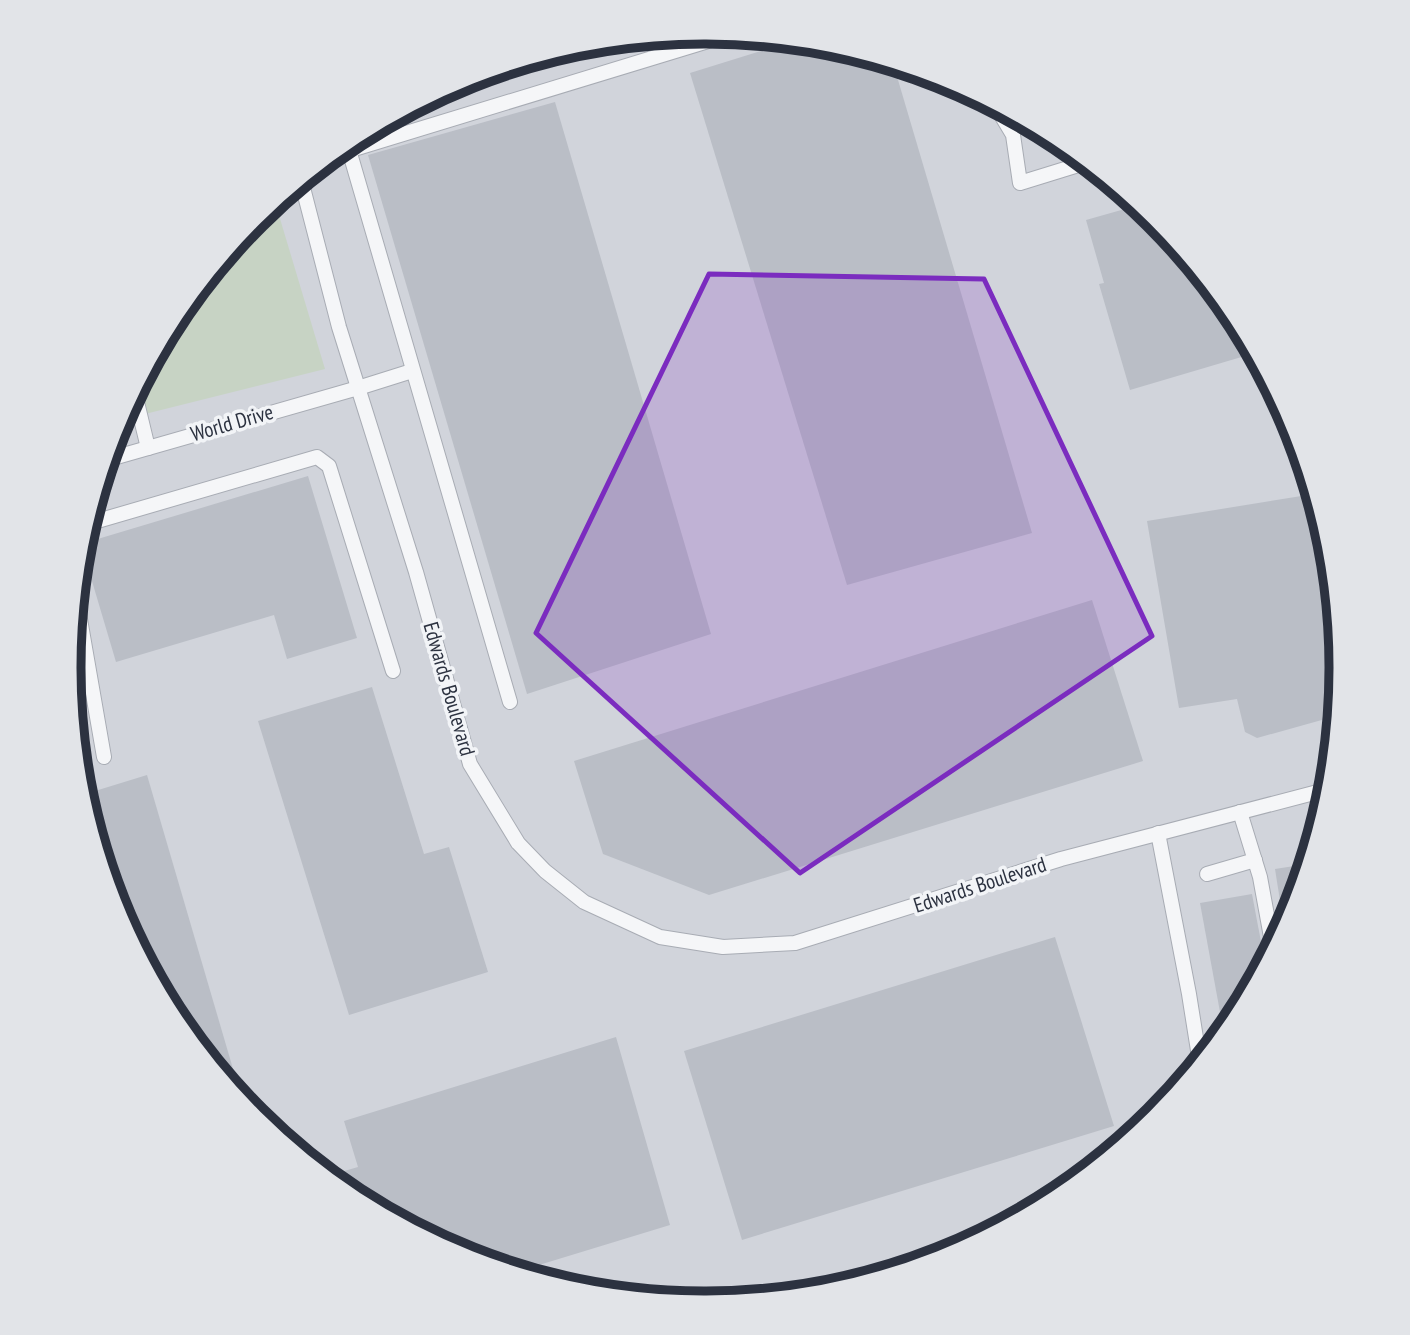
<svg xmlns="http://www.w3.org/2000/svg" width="1410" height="1335" font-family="'PT Sans Narrow',sans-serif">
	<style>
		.built { fill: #d1d4db }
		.green { fill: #c7d3c4 }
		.building { fill: #babec6 }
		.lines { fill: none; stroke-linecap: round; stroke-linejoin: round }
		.minor-casing { stroke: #a8acb4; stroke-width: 16 }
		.minor { stroke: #f5f6f8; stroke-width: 14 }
		.marked { fill: #7b2cbf; fill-opacity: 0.2; stroke: #7b2cbf; stroke-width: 5; stroke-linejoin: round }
		.labels { text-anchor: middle; stroke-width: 7; stroke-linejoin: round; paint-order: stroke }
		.street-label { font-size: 21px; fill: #2c3240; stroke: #f2f4f7 }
		.rim { fill: none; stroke: #2c3240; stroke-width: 9 }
	</style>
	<rect width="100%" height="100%" fill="#e2e5ea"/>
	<circle class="built" cx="705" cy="668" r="634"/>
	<path class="green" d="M275 202 325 369 121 420 176 314 256 218Z"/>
	<g class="building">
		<path d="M796 40 829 44 893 63 1032 533 847 585 690 73Z"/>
		<path d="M555 102 711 634 527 694 368 155Z"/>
		<path d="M1139 205 1155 218 1234 314 1255 353 1130 390 1099 284 1104 283 1086 220Z"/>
		<path d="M308 476 357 638 287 659 274 615 116 662 81 544Z"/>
		<path d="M1314 494 1329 544 1341 668 1336 716 1257 738 1245 732 1237 699 1179 708 1147 521Z"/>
		<path d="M1092 600 1143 761 709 895 603 854 574 761Z"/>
		<path d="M372 687 424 854 449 847 488 972 349 1015 258 721Z"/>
		<path d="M147 775 243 1103 176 1021 117 911 82 795Z"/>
		<path d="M1307 864 1292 911 1284 926 1275 869Z"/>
		<path d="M1252 894 1265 963 1241 1008 1220 1012 1200 903Z"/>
		<path d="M1055 937 1114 1126 742 1240 684 1051Z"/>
		<path d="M616 1037 670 1225 516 1272 461 1255 351 1196 327 1176 358 1167 344 1121Z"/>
	</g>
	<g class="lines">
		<defs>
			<g id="minor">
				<path d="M995 105 1013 135 1020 183 1075 166 1084 160"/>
				<path d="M349 150 510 702"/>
				<path d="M331 156 731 34"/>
				<path d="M301 180 339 327 416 572 470 764 518 843 545 871 584 902 660 937 723 947 795 943 1061 859 1329 789"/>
				<path d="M131 399 136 398 148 448"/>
				<path d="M106 460 358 388 412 371"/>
				<path d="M87 524 317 457 329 466 393 671"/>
				<path d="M76 596 104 757"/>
				<path d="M1240 812 1260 877 1273 948"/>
				<path d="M1158 833 1189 994 1200 1063"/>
				<path d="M1207 874 1255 860"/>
			</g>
		</defs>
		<use href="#minor" class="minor-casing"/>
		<use href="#minor" class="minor"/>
	</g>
	<path class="marked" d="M709 274 984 279 1152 636 800 873 536 633Z"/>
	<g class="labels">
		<g class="street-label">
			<text transform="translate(232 423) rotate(-16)" y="7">World Drive</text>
			<text transform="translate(449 689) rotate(74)" y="7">Edwards Boulevard</text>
			<text transform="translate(980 885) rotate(-18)" y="7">Edwards Boulevard</text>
		</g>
	</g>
	<path d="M0 0H1410V1335H0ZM704 44H706A623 623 0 0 1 1329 667V668A623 623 0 0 1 706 1291H704A623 623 0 0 1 81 668V667A623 623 0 0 1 704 44Z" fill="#e2e4e8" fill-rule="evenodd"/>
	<path class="rim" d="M704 44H706A623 623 0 0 1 1329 667V668A623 623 0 0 1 706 1291H704A623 623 0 0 1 81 668V667A623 623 0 0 1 704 44Z"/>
</svg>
